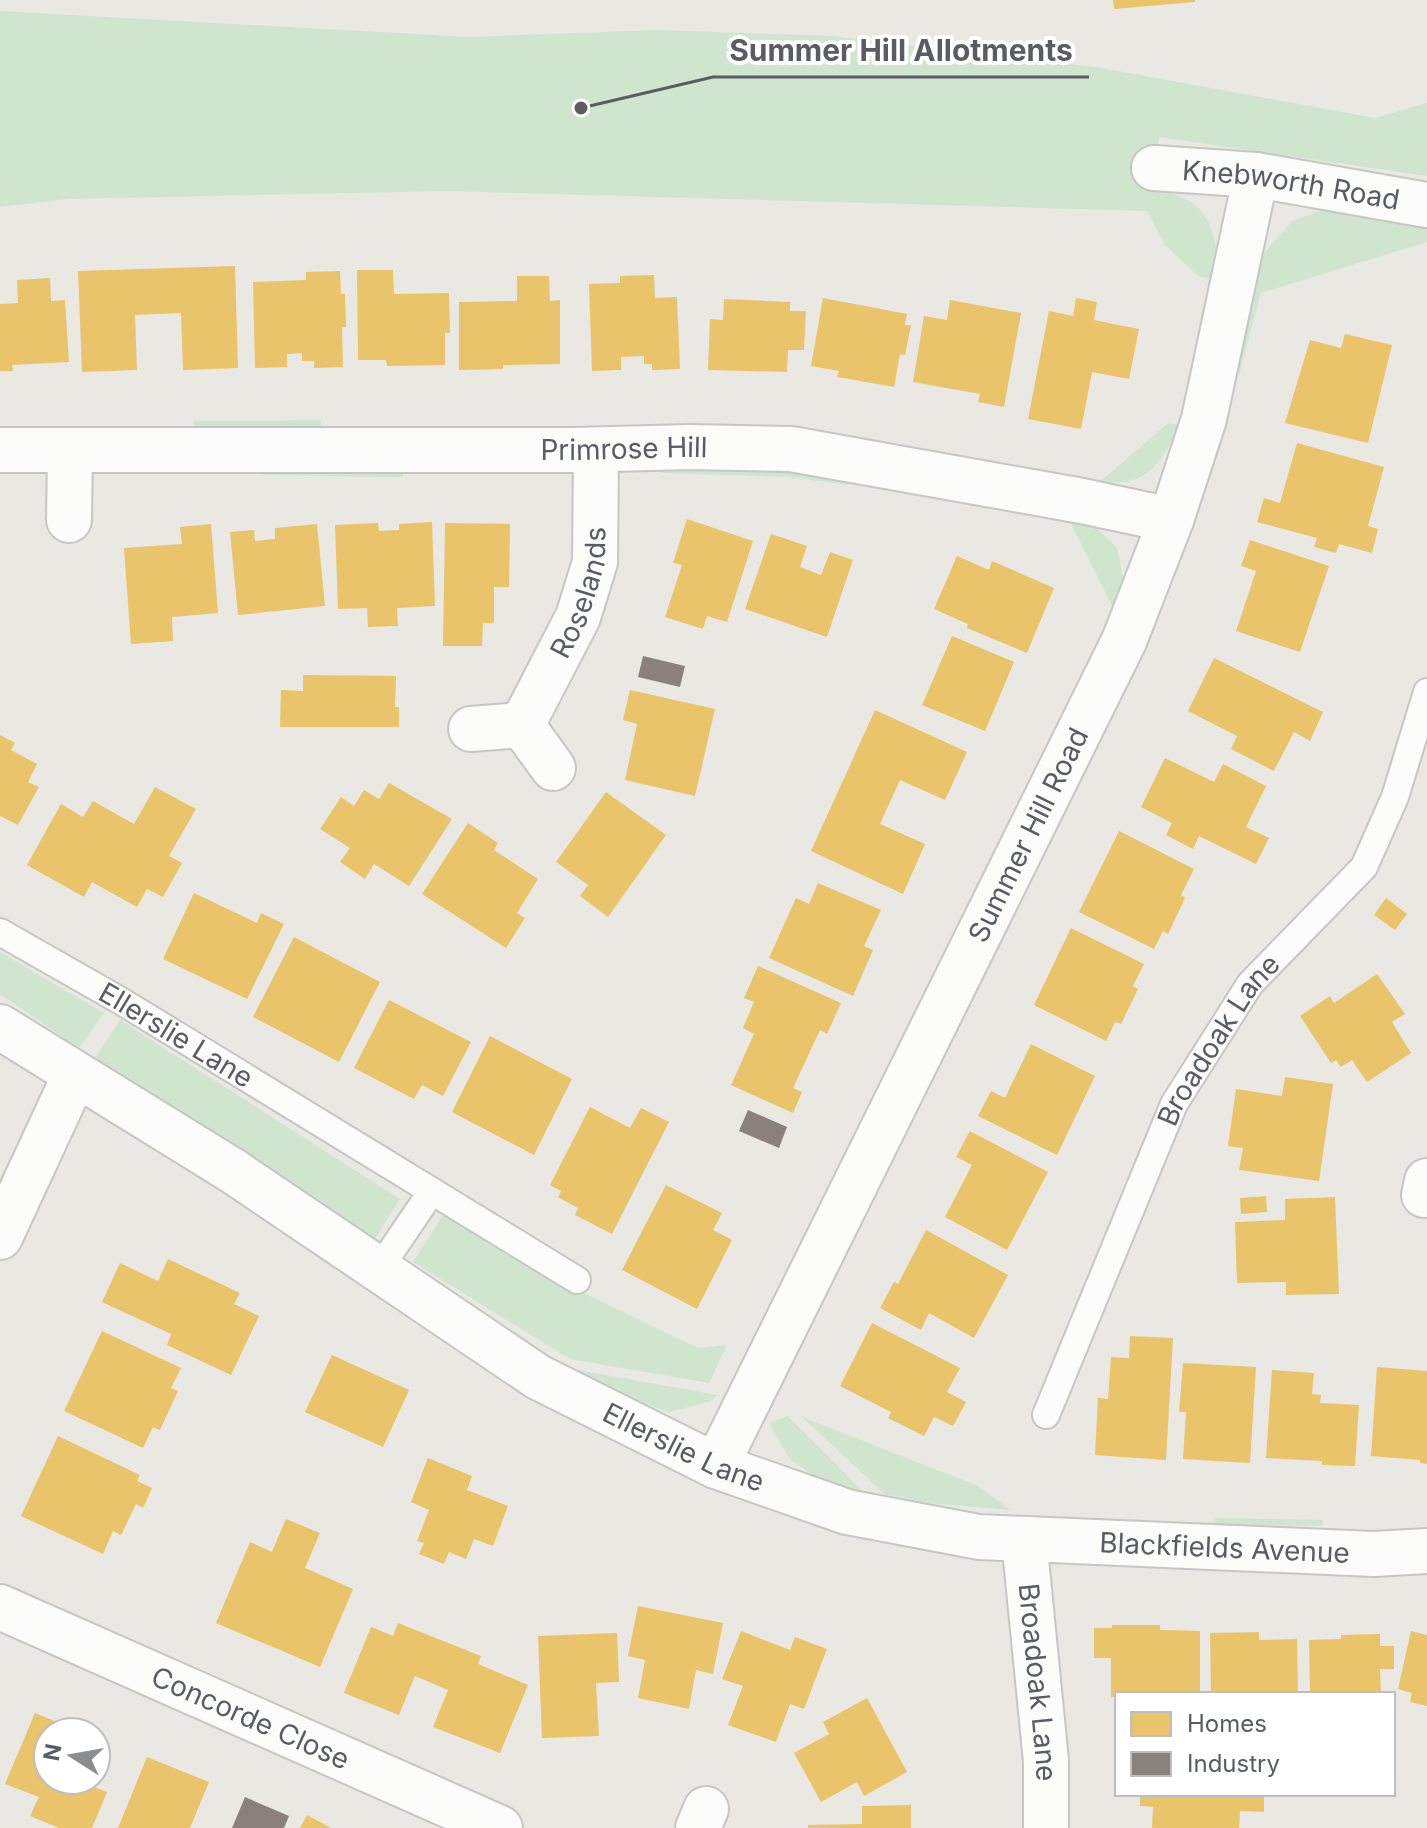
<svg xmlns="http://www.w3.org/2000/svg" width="1427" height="1828" font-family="Inter,sans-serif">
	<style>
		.green { fill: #d0e5ce }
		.homes { fill: #e9c46a }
		.industry { fill: #8a817c }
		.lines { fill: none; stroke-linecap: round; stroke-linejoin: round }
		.lane-casing { stroke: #c6c6c5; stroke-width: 30 }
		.street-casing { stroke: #c6c6c5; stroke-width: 48 }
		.lane { stroke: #fcfcfb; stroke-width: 26 }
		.street { stroke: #fcfcfb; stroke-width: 44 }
		.labels { text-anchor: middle; stroke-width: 8; stroke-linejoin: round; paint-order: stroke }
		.street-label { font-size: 28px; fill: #595c61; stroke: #fff }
		.leader { fill: none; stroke: #595c61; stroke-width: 3 }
		.callout-dot { fill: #595c61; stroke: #fff; stroke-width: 3 }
		.callout-label { font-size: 30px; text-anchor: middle; font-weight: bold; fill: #595c61; stroke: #fff; stroke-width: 8; stroke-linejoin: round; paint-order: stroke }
	</style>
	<rect width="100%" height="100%" fill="#e9e8e3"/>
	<g class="green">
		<path d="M0 11 470 37 657 30 832 36 1096 67 1375 118 1427 103V176L1159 137 1151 188C1168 192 1192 198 1203 213 1216 232 1220 258 1217 280L1198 276 1165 245 1147 211 449 191 67 199 0 207Z"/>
		<path d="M1328 208 1427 226V242L1261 293 1239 375 1233 374 1264 253 1292 221Z"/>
		<path d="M321 420V427L193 428 194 421Z"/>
		<path d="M1168 423 1179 425C1163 462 1146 489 1101 481Z"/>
		<path d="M662 467 790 470 850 479 848 485 789 477 662 473Z"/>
		<path d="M262 468 403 470V477L262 475Z"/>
		<path d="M1069 520 1094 526 1117 548 1124 582 1112 606Z"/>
		<path d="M0 952 104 1013 79 1048 0 994Z"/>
		<path d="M120 1020 400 1199 374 1240 95 1058Z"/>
		<path d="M443 1215 571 1287 698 1348 727 1345 709 1383 570 1359 413 1262Z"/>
		<path d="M578 1370 717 1395 709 1402 669 1412 626 1398Z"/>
		<path d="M788 1416 866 1495 822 1482 789 1458 769 1423Z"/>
		<path d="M802 1417 978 1486 1010 1510 929 1503 885 1494Z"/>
		<path d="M1215 1518 1323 1520V1526L1215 1524Z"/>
	</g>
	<g class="homes">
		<path d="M1113 0H1195V2L1114 9Z"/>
		<path d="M235 266 238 368 183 370 181 313 135 315 137 370 82 372 78 271Z"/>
		<path d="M357 270H393L394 294 449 293 450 333H445V365L387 366 386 360H358Z"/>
		<path d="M340 271 341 294H345L346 327H342L343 367 314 368V361H302V353L287 354V367L255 368 253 282 306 280V272Z"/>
		<path d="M654 275 655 298 677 297 680 369 652 370V364H644V356L621 357V370L592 371 589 284 620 283V276Z"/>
		<path d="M517 276H549L550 301 560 300V364L503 365V369L459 370V302L517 301Z"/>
		<path d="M50 278 51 301 65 300 69 362 12 365 13 371H0V304L18 303 17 280Z"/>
		<path d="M823 298 907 314 905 325H911L905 355 900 354 894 387 837 377 839 371 811 366Z"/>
		<path d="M1076 298 1097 302 1094 320 1139 329 1129 379 1092 372 1081 429 1028 419 1049 311 1073 316Z"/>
		<path d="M724 299 790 302V311H806L804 350H788L787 372 708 370 710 319 723 320Z"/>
		<path d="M950 300 1021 313 1004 407 978 402 980 394 913 382 924 316 947 320Z"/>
		<path d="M1345 334 1392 345 1368 443 1285 423 1310 340 1341 348Z"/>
		<path d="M1297 443 1384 467 1368 526 1378 529 1372 553 1339 544 1336 553 1314 547 1317 538 1257 522 1264 498 1280 503Z"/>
		<path d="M687 519 753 541 727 622 707 616 703 629 665 617 682 565 673 563Z"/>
		<path d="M432 522 435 606 397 608 398 626 368 627 367 608 338 609 335 525 378 523 379 531 399 530V524Z"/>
		<path d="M445 523 510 524 509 587H494V623H483L482 646H443Z"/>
		<path d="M211 524 218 613 172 617 173 641 131 644 124 548 182 544 180 527Z"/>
		<path d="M317 524 325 606 238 615 230 532 254 530 255 541 275 539V528Z"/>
		<path d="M771 534 807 546 800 567 821 575 830 552 853 560 827 637 745 609Z"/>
		<path d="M1250 540 1329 566 1300 652 1236 631 1256 571 1241 566Z"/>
		<path d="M957 556 989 570 992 561 1054 588 1027 653 967 628 968 624 934 609Z"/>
		<path d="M952 636 1014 662 985 731 922 705Z"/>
		<path d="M1214 658 1323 712 1310 741 1294 732 1274 771 1231 749 1237 736 1188 711Z"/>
		<path d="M303 675 396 676 395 707H399V727H280L281 690 303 691Z"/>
		<path d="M630 690 715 709 695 796 625 780 637 724 623 720Z"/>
		<path d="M875 710 967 752 945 800 900 780 880 824 925 844 903 894 811 851Z"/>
		<path d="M0 735 15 743 11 750 37 764 28 782 39 787 18 825 0 816Z"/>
		<path d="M1165 758 1214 782 1223 764 1266 786 1246 827 1269 838 1256 864 1199 836 1193 849 1166 835 1172 823 1141 807Z"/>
		<path d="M389 783 452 819 409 886 374 864 365 879 340 862 350 848 320 829 341 797 354 806 364 790 379 799Z"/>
		<path d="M155 787 196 809 169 856 182 863 163 897 147 889 137 907 92 882 84 897 27 865 61 804 83 817 93 801 134 824Z"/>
		<path d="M606 792 666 835 608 917 580 896 588 885 556 862Z"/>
		<path d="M468 823 498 843 494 850 538 879 517 913 525 918 506 948 422 894Z"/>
		<path d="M1119 831 1194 869 1181 895 1185 898 1168 934 1163 931 1154 949 1079 912Z"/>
		<path d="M818 883 881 910 864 946 873 950 853 996 769 958 796 898 809 904Z"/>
		<path d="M194 893 257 923 261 913 284 924 247 999 163 959Z"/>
		<path d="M1386 898 1407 914 1395 930 1374 915Z"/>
		<path d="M1071 928 1144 964 1133 986 1138 989 1121 1024 1115 1022 1106 1041 1034 1005Z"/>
		<path d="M294 937 380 982 339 1062 253 1017Z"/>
		<path d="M758 966 841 1003 827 1034 820 1030 793 1088 802 1092 793 1113 731 1085 754 1034 743 1028 754 1002 744 998Z"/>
		<path d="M1377 974 1405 1014 1392 1022 1411 1053 1367 1082 1352 1060 1341 1067 1336 1060 1331 1063 1300 1016 1330 996 1334 1003Z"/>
		<path d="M389 1000 471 1042 443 1096 422 1085 414 1099 354 1068Z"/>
		<path d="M490 1036 572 1079 534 1155 452 1112Z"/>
		<path d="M1031 1044 1095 1076 1057 1155 978 1116 991 1091 1005 1098Z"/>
		<path d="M1285 1077 1333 1084 1319 1181 1239 1170 1243 1148 1228 1146 1236 1089 1282 1096Z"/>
		<path d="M590 1107 630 1128 641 1108 669 1122 612 1234 575 1215 578 1208 558 1197 561 1191 550 1185Z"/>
		<path d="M970 1131 1048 1172 1007 1250 945 1217 972 1165 956 1157Z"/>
		<path d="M666 1185 722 1213 713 1230 732 1240 697 1309 622 1270Z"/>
		<path d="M1266 1196 1267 1212 1241 1214 1240 1198Z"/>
		<path d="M1335 1197 1339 1294 1286 1295V1282L1237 1283 1235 1222 1285 1220V1199Z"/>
		<path d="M926 1230 1008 1275 974 1338 929 1313 921 1330 880 1308 894 1282 898 1284Z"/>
		<path d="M168 1259 240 1293 234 1304 259 1316 231 1375 167 1345 171 1334 102 1302 120 1263 158 1281Z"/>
		<path d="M872 1323 960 1368 947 1392 966 1402 953 1426 934 1417 924 1436 888 1418 891 1412 840 1386Z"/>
		<path d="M102 1331 181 1368 171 1388 178 1391 160 1430 153 1427 143 1448 64 1411Z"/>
		<path d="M1130 1336 1173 1338 1166 1460 1095 1455 1098 1398 1108 1399 1111 1357 1129 1358Z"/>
		<path d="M332 1355 409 1390 383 1447 305 1412Z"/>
		<path d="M1183 1363 1256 1367 1250 1463 1183 1459 1186 1412H1179Z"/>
		<path d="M1377 1367 1427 1371V1464L1420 1463V1460L1371 1456Z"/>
		<path d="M1272 1370 1314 1373 1312 1394 1321 1395 1320 1403 1359 1405 1355 1466 1322 1465V1461L1266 1458Z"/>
		<path d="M58 1436 140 1475 137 1481 152 1488 143 1508 136 1504 121 1535 113 1531 103 1554 21 1516Z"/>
		<path d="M428 1458 472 1476 467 1490 508 1506 493 1546 474 1539 466 1559 449 1552 444 1564 419 1554 424 1543 417 1541 429 1510 411 1502Z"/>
		<path d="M286 1519 320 1533 305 1568 353 1589 320 1667 216 1623 250 1542 272 1552Z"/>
		<path d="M638 1606 723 1623 713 1674 696 1670 689 1709 638 1698 645 1660 628 1656Z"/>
		<path d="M398 1623 481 1656 478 1664 528 1685 500 1753 433 1727 448 1690 415 1676 399 1715 344 1693 371 1627 393 1636Z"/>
		<path d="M1112 1625H1160V1630L1200 1631V1691H1148V1694H1117V1697H1111V1658H1094V1628H1112Z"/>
		<path d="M741 1631 790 1650 795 1637 827 1649 804 1709 790 1704 776 1742 728 1725 743 1686 722 1679Z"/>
		<path d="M1411 1631 1427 1635V1706L1410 1702 1412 1693 1398 1689Z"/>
		<path d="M1259 1632V1640L1297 1639 1298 1694H1211L1210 1633Z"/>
		<path d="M617 1633 619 1682 596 1683 599 1736 542 1738 538 1636Z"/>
		<path d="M1380 1634V1646H1394V1669H1380L1381 1694H1310L1309 1640 1341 1639V1635Z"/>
		<path d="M867 1698 907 1772 864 1796 857 1782 821 1802 794 1753 829 1734 823 1722Z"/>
		<path d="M35 1713 81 1732H48V1780H86L85 1783 107 1792 92 1828H59L30 1816 39 1797 5 1784Z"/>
		<path d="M147 1757 209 1782 190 1828H118Z"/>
		<path d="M1140 1794H1264V1812L1240 1811 1239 1828H1152L1153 1807 1140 1806Z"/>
		<path d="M911 1805V1828H808V1825L862 1824V1806Z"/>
		<path d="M307 1815 331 1828H300Z"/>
	</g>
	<g class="industry">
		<path d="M643 656 685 666 680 687 638 677Z"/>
		<path d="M748 1110 787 1127 779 1148 739 1131Z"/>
		<path d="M245 1797 289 1816 284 1828H232Z"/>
	</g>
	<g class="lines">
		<defs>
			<g id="lane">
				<path id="s1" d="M0 932 121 1001 577 1280"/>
				<path d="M379 1269 432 1191"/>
				<path id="s2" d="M1046 1415 1174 1104 1250 984 1364 867 1395 797 1427 692"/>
			</g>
			<g id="street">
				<path id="s3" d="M1154 168 1256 175 1427 205"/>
				<path id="s4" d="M0 450H574L690 447 791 449 1082 501 1171 520"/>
				<path d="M69 520 70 450"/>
				<path id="s5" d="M522 725 578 617 595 562 596 450"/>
				<path d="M471 729 522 725 553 768"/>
				<path id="s6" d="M0 1027 233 1171 538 1377 716 1466 847 1512 979 1537 1374 1554 1427 1551"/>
				<path d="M1424 1195 1427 1181"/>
				<path d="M0 1237 75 1075"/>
				<path id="s7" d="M716 1466 1124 641 1171 520 1204 419 1256 175"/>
				<path id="s8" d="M1024 1539 1046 1761V1828"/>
				<path id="s9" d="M0 1607 500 1828"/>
				<path d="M698 1828 706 1809"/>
			</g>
		</defs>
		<use href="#lane" class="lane-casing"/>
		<use href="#street" class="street-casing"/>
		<use href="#lane" class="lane"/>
		<use href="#street" class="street"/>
	</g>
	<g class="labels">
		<g class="street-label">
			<text dy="10" stroke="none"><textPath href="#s3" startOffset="138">Knebworth Road</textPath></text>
			<text dy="10" stroke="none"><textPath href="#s4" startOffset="624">Primrose Hill</textPath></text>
			<text dy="10" stroke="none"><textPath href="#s5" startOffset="146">Roselands</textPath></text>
			<text dy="10" stroke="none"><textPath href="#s7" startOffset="704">Summer Hill Road</textPath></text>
			<text dy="10" stroke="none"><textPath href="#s1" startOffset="204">Ellerslie Lane</textPath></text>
			<text dy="10" stroke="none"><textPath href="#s2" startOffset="414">Broadoak Lane</textPath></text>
			<text dy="10" stroke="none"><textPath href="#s6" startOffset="804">Ellerslie Lane</textPath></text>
			<text dy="10" stroke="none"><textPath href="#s6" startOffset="1360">Blackfields Avenue</textPath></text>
			<text dy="10" stroke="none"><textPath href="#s8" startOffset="144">Broadoak Lane</textPath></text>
			<text dy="10" stroke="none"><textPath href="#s9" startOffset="274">Concorde Close</textPath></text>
		</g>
	</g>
	<path class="leader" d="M581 108L713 77H1089"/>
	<circle class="callout-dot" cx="581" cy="108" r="8"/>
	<g class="callout-label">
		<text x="901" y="61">Summer Hill Allotments</text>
	</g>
	<rect x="1115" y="1692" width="280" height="104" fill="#ffffff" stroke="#bdbec0" stroke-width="2"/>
	<rect x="1131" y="1712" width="40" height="24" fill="#e9c46a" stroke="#bdbec0" stroke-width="2"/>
	<text x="1187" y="1732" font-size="24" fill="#595c61">Homes</text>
	<rect x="1131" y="1752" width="40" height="24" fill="#8a817c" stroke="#bdbec0" stroke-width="2"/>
	<text x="1187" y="1772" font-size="24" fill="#595c61">Industry</text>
	<g transform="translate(72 1756) rotate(281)"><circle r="38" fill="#ffffff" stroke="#bdbec0" stroke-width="2"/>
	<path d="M0-6L14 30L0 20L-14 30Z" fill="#8b8d8e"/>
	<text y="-12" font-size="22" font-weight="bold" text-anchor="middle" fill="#595c61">N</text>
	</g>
</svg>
